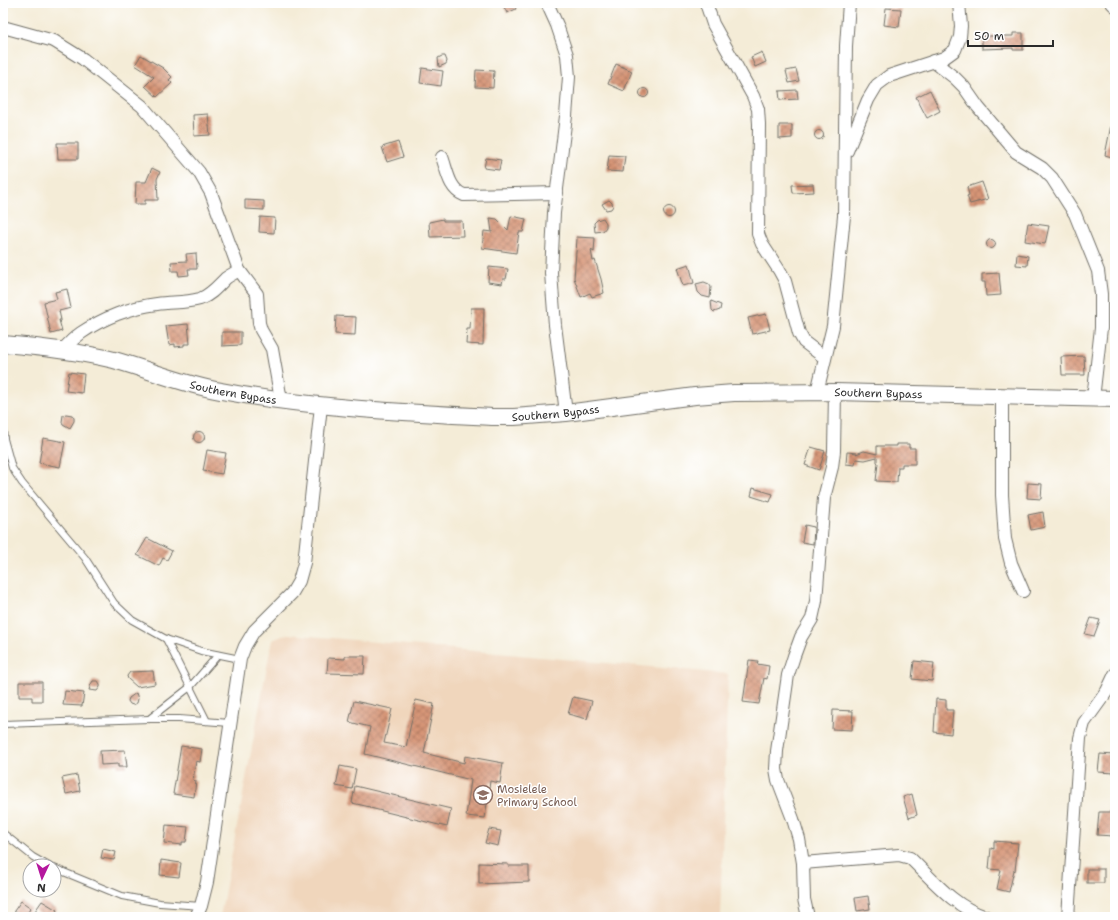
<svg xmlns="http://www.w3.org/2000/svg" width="1118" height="920" font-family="'Shantell Sans',sans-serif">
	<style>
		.built { fill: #f0d6bc }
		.building { fill: url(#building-cross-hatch) }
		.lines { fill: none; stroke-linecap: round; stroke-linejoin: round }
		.service-casing { stroke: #716f67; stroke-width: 8 }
		.minor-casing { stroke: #716f67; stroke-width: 14 }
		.tertiary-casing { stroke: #716f67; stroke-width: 18 }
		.service { stroke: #fff; stroke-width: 6 }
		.minor { stroke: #fff; stroke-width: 12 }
		.tertiary { stroke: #fff; stroke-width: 16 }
		.labels { text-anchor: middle; stroke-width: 3; stroke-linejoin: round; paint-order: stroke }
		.street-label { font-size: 11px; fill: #2b2b2b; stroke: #fff }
		.education-label { font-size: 11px; fill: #785e54; stroke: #fff; text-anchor: start }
	</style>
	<defs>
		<pattern id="building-cross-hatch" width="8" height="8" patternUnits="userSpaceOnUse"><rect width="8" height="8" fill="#d69476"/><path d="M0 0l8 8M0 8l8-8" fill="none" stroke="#ae7961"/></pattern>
	</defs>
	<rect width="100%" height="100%" fill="#fff"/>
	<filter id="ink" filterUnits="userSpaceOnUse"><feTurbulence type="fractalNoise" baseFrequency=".025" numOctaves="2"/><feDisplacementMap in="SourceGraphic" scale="8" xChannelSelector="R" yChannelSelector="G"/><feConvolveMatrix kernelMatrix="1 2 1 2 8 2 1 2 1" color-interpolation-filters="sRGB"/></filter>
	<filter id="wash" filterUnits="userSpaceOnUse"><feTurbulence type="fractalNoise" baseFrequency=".012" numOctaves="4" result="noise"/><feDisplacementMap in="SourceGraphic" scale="16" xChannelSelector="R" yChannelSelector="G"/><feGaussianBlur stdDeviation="0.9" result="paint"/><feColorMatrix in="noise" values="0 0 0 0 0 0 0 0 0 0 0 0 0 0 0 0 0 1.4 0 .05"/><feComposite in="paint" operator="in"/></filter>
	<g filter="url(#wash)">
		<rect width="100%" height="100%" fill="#f4ecd7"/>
		<path class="built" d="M288 634 728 674 720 917H220L272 640Z"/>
		<g id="blocks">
			<g class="building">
				<path d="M502 3H513L516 9 507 13Z"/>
				<path d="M886 8 901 9 899 27 884 25Z"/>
				<path d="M1013 33H1023V50H1013V48L982 49V36H1013Z"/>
				<path d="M762 52 766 62 755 67 751 57Z"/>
				<path d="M141 55 163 68 172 77 169 80 172 83 157 97 145 86 154 77 135 65Z"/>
				<path d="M442 56H445L447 61 446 64 439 67 438 58Z"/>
				<path d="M616 64 632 71 624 91 608 84Z"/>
				<path d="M422 68 443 71 441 86 420 83Z"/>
				<path d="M796 69 799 81 789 83 786 71Z"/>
				<path d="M476 70 494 71 493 88 475 87Z"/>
				<circle cx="644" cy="93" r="4.5"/>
				<path d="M797 90 798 99 780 100 779 91Z"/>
				<path d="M930 90 940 111 927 118 916 97Z"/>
				<path d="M208 114 210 135 194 136 193 115Z"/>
				<path d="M779 125H792V138L779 139Z"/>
				<path d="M1111 125 1115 126V158L1105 155Z"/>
				<circle cx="819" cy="135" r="4.5"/>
				<path d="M398 142 403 157 387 162 382 147Z"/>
				<path d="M57 143H78V159H58Z"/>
				<path d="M609 155 625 156 623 172 607 171Z"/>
				<path d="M486 158 501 160 499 170 484 168Z"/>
				<path d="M152 168 160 172 157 179 158 200H145V204H135L136 182H146Z"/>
				<path d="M982 182 988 199 970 204 967 196 969 195 967 187Z"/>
				<path d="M813 184 814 192 793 193 792 185Z"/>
				<path d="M245 200 264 201V210L245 209Z"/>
				<path d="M609 200 612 203 613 206 611 209 606 210 602 204Z"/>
				<circle cx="669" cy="212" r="5.5"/>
				<path d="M511 216 526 219 523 232H519L516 253 482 248 484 231 492 232 490 218 497 219 508 230Z"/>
				<path d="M260 217 275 218 274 233 259 232Z"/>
				<path d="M603 218 606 223V227L603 231 595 232 594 223 597 220Z"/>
				<path d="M443 219V221H462L463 236 430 237 429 222Z"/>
				<path d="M1028 223 1049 226 1045 244 1025 241Z"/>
				<path d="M576 237 595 238 594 252 591 250 593 261 595 260 601 279 604 293 592 297 590 293 581 297 574 278 577 239Z"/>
				<circle cx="991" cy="244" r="4.5"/>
				<path d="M196 253 197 269H188L189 275 179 276 178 271H172L171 262 187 261 186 254Z"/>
				<path d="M1017 254 1028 256 1027 266 1016 265Z"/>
				<path d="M689 264 694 283 683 286 677 268Z"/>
				<path d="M489 267 508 269 506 279H503L502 284 488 282Z"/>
				<path d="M999 273 1001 295 986 296 985 282H982V274Z"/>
				<path d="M704 282 709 284 711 287 710 298 702 296 698 292 696 284Z"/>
				<path d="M67 289 71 308 59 311 61 320H59L62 331 51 334 44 302 57 299 55 292Z"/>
				<path d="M711 301 721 305 720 310 714 312 712 310Z"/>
				<path d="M471 308H484L483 345 466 344 467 329H470Z"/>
				<path d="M766 314 770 330 752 334 748 318Z"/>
				<path d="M336 316 356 317 355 335 335 334Z"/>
				<path d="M188 324 190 344H184V346L175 347V344L169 345 166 326Z"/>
				<path d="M222 332H241V345L222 346Z"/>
				<path d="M1084 356 1085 375H1062L1061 357Z"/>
				<path d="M69 372 84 374 82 393 66 391Z"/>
				<path d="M66 414 72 415 74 418V421L70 428 63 424 62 422 63 415Z"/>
				<circle cx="199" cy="437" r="5.5"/>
				<path d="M43 438 65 442 60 467 39 463Z"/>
				<path d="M897 444H909V448H915V464H902V467H898L897 482 876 481 878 463 877 462V457L865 460 856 459 855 465 846 464 847 452 857 453 856 454 864 451 877 454V446H897Z"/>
				<path d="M811 447 825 451 819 470 805 465Z"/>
				<path d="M207 450 226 453 222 474 203 471Z"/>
				<path d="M1028 483 1042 484 1041 499 1027 498Z"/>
				<path d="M753 488 773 494 770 502 751 496Z"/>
				<path d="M1043 512 1045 527 1031 530 1028 515Z"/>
				<path d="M805 525 814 527 813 544 802 542Z"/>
				<path d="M147 538 172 551 167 560 163 558 159 566 137 555Z"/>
				<path d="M1091 618 1100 620 1094 636 1085 634Z"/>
				<path d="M345 656H365L364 674 327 673 328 658 345 659Z"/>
				<path d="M749 660 758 661 757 664 769 666 767 679 764 678 759 704 743 702Z"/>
				<path d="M914 661 934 663 932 681 912 679Z"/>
				<path d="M153 671 155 684 137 687 128 679 127 676 130 672Z"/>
				<path d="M93 681H98L100 684V687L97 691 89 690 91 684Z"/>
				<path d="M19 682H42V701H32V697H19Z"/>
				<path d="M65 691 84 693 82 706 63 705Z"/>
				<path d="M136 693 138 699 137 703 133 705 130 704 128 701 129 698Z"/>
				<path d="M573 697 592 701 587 719 568 714Z"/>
				<path d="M936 699 946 700V710H953L951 734 934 732Z"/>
				<path d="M416 700 434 704 424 753 464 763 465 756 503 763 500 783 490 781 485 818 466 816 471 780 365 754 370 727 349 722 354 701 392 709 384 743 406 747Z"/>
				<path d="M833 710 853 711 852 730 832 729Z"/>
				<path d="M181 746 202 749 200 762 196 761 193 780 196 781 194 797 173 794Z"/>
				<path d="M125 750 127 767H118V764L101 765 100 751Z"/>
				<path d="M1100 754 1115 755V773L1098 772Z"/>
				<path d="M340 766 356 769 352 789 336 786Z"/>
				<path d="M77 775 80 791 66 794 62 778Z"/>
				<path d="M355 786 451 809 447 827 370 808V807L352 803Z"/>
				<path d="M912 794 917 815 909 818 903 797Z"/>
				<path d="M1099 812H1115L1114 836 1097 835Z"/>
				<path d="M166 825 188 827 186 842H182V845L164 843Z"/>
				<path d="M489 829 501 831 498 846 485 843Z"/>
				<path d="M994 841 1018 843 1015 871 1014 870 1009 892 997 889 1001 870 989 869 991 848 994 849Z"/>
				<path d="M103 849 116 852 114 860 101 858Z"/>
				<path d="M161 860 181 863 179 877 160 875Z"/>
				<path d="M479 863 508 864V866H529V882L479 884Z"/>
				<rect x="1087" y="869" width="17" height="14"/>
				<path d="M868 896 870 909 857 911 855 898Z"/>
				<path d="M21 901 31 908 24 917H22L14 911Z"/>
				<path d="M42 901 57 910 53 917H45L35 911Z"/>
			</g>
		</g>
	</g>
	<g filter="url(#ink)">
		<use href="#blocks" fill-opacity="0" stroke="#716f67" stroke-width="1"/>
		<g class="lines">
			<defs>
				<g id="service">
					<path d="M3 430 4 439 3 441"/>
					<path d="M4 439 12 468 22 483 85 558 114 603 132 620 166 639 201 651 240 659"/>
					<path d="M166 639 207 721"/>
					<path d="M149 719 190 687 218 655"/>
					<path d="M3 724 149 719H179L230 723"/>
					<path d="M3 833 33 857 49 866"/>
					<path d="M54 868 122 896 160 903 201 906"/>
				</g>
				<g id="minor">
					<path d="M547 3 557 25 567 55 569 77 566 116 554 213 551 273 555 325 566 413"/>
					<path d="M706 3 713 24 753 96 758 109 759 124 758 234 762 244 779 270 785 281 799 333 804 342 825 358"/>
					<path d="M1112 3 1115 6"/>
					<path d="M3 27 54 41 83 59 142 106 199 172 211 193 239 270 257 294 259 323 261 330 272 349 281 400"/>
					<path d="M933 61 955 78 964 87 978 107 1016 152 1042 168 1052 178 1075 214 1098 271 1101 294V328L1093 399"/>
					<path d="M847 151 868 100 877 85 889 76 944 58 955 50 960 37 961 26 959 3"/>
					<path d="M442 157C447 170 449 190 464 195L557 193"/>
					<path d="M63 350C68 344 74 338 81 333 103 318 131 307 157 304 172 302 186 303 200 299 211 295 218 286 226 278 230 275 235 273 239 270"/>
					<path d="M817 392 833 326 844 216 846 46 849 3"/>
					<path d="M1002 396V495L1005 539 1011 563 1023 591"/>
					<path d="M803 863 899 855 910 858C933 880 954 907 986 917"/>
					<path d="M196 917 201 906 207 882 240 659 245 646 254 631 292 593 299 581 304 563 321 406"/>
					<path d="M808 917 804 899 803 863 799 839 793 819 778 780 776 769 777 751 788 675 794 656 801 637 812 619 816 601 824 498 832 467 834 451 835 392"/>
					<path d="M1068 917 1080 738 1084 723 1107 691 1115 674"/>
				</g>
				<g id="tertiary">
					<path id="s1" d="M3 344C40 347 77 351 114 360 150 370 184 385 221 391 311 408 401 412 492 417H514L566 413 695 396 734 393 835 392 1115 399"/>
				</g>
			</defs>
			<use href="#service" class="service-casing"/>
			<use href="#minor" class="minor-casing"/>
			<use href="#tertiary" class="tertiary-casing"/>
			<use href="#service" class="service"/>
			<use href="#minor" class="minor"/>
			<use href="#tertiary" class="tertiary"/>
		</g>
	</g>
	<defs>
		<symbol id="school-ring" viewBox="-11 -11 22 22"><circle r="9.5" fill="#fff" stroke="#8d6e63" stroke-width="1.5"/><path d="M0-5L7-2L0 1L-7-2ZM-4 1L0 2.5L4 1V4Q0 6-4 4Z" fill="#8d6e63"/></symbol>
	</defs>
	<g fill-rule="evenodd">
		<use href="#school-ring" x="472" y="784" width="22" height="22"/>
	</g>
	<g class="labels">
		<g class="street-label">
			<text dy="4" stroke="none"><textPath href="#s1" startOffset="236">Southern Bypass</textPath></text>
			<text dy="4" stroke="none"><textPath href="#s1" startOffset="884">Southern Bypass</textPath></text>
			<text dy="4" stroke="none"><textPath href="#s1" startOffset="560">Southern Bypass</textPath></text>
		</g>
		<g class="education-label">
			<text x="497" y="793">Mosielele<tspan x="497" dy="13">Primary School</tspan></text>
		</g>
	</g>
	<rect width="1118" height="920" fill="none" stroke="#fff" stroke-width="16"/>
	<g transform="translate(42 878) rotate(184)"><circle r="19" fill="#ffffff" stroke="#aaaaaa"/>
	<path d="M0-3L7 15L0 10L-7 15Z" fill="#b5179e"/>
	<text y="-6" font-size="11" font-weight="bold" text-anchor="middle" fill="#2b2b2b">N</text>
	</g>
	<path d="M968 40v6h85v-6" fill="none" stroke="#2b2b2b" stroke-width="2"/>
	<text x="974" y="40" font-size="12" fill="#2b2b2b" stroke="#ffffff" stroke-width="3" paint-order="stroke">50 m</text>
</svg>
